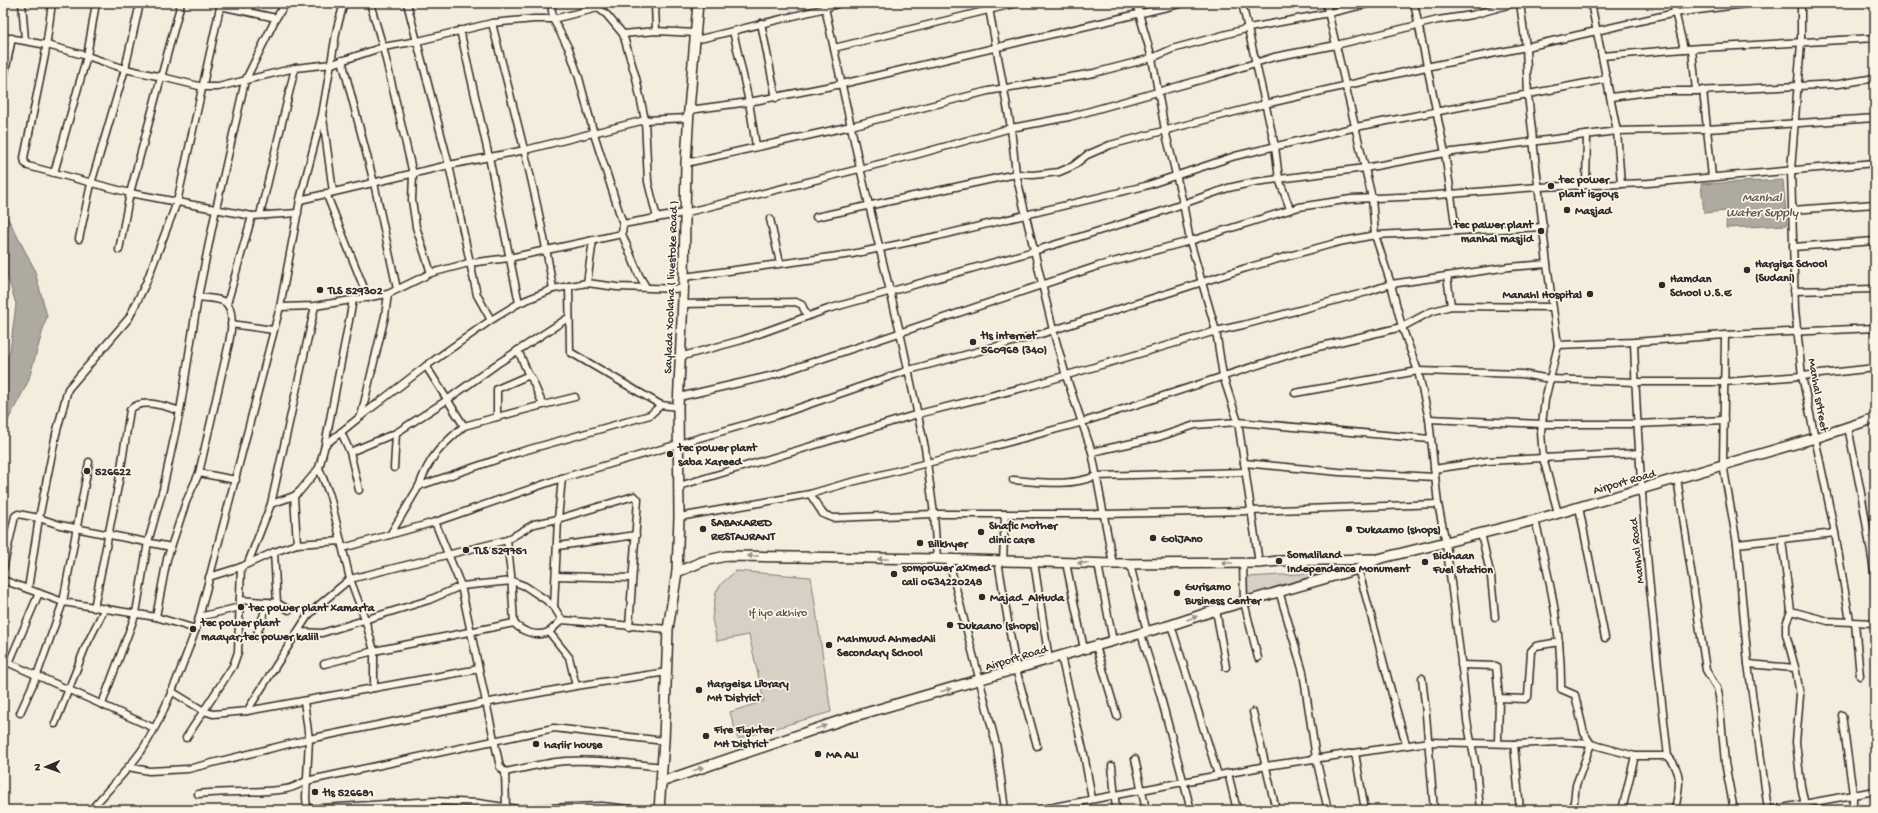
<svg xmlns="http://www.w3.org/2000/svg" width="1878" height="813" font-family="'Gochi Hand',sans-serif">
	<style>
		.green { fill: #d6d1c4; stroke: #807e78 }
		.water { fill: #afaaa0; stroke: #7a7771 }
		.lines { fill: none; stroke-linecap: round; stroke-linejoin: round }
		.street-casing { stroke: #2b2b2b; stroke-width: 9 }
		.secondary-casing { stroke: #2b2b2b; stroke-width: 12 }
		.street { stroke: #fcf5e5; stroke-width: 6 }
		.secondary { stroke: #fcf5e5; stroke-width: 9 }
		.oneway { fill: #949088 }
		.poi-dot { fill: #2b2b2b; stroke: #fcf5e5; stroke-width: 1.5 }
		.labels { text-anchor: middle; stroke-width: 3.5; stroke-linejoin: round; paint-order: stroke }
		.poi-label { font-size: 12px; font-weight: bold; fill: #2b2b2b; stroke: #fcf5e5; text-anchor: start }
		.street-label { font-size: 12px; fill: #2b2b2b; stroke: #fcf5e5 }
		.park-label { font-size: 12px; fill: #565451; stroke: #fcf5e5 }
		.water-label { font-size: 13px; font-style: italic; fill: #595754; stroke: #fcf5e5 }
	</style>
	<rect width="100%" height="100%" fill="#f4edde"/>
	<filter id="ink" filterUnits="userSpaceOnUse"><feTurbulence type="fractalNoise" baseFrequency=".025" numOctaves="2"/><feDisplacementMap in="SourceGraphic" scale="8" xChannelSelector="R" yChannelSelector="G"/><feConvolveMatrix kernelMatrix="1 2 1 2 8 2 1 2 1" color-interpolation-filters="sRGB"/></filter>
	<g filter="url(#ink)">
		<g class="green">
			<path d="M736 571 811 577 831 712 738 739 730 712 764 701 749 635 717 641 712 619 716 592 722 583Z"/>
			<path d="M1317 573V577L1248 596 1247 577Z"/>
		</g>
		<g class="water">
			<path d="M1783 180 1787 225 1726 228 1727 211 1704 213 1701 184Z"/>
			<path d="M3 209 34 268 47 316 28 382 3 430V367L10 351 16 304 3 262Z"/>
		</g>
		<g class="lines">
			<defs>
				<g id="street">
					<path d="M22 3 25 40"/>
					<path d="M52 3 45 55 24 158 25 163 28 166 130 193 252 216 298 213"/>
					<path d="M370 3 383 47 413 174 412 200 416 227 431 273"/>
					<path d="M407 3 449 165 477 295 491 320"/>
					<path d="M551 3 553 19 569 49 579 78 594 134 623 224 622 234 639 275 646 287"/>
					<path d="M655 3 656 31"/>
					<path d="M824 3 860 168 900 332 925 448 934 514 937 559"/>
					<path d="M988 3 1011 128 1016 174 1053 330 1066 376 1092 452 1113 564"/>
					<path d="M1136 3 1152 58 1165 130 1183 203 1190 241 1216 331 1223 376 1238 422 1259 563"/>
					<path d="M1242 3 1275 146 1279 179 1290 209"/>
					<path d="M1326 3 1372 198 1375 235 1391 284 1402 327 1418 371 1429 419 1438 504 1446 543 1463 677 1467 721 1476 767 1480 810"/>
					<path d="M1414 3 1445 153 1456 231"/>
					<path d="M1520 3 1526 47 1528 95 1547 264"/>
					<path d="M1591 3 1617 131 1621 184"/>
					<path d="M1673 3 1684 49"/>
					<path d="M1801 3V43L1791 170 1795 309 1802 376 1835 533 1850 621"/>
					<path d="M220 6 276 18"/>
					<path d="M248 11 251 3"/>
					<path d="M492 23C514 111 539 199 553 289"/>
					<path d="M761 23 776 98"/>
					<path d="M460 30 489 157 519 303"/>
					<path d="M733 31 749 102 756 146"/>
					<path d="M623 34 656 31 696 33"/>
					<path d="M3 37 47 45 87 56 125 69 162 77 203 87H218L295 68 332 64 383 47 418 41 492 23 534 19H553L598 8 607 15 623 34 636 78 645 120 648 182 657 218"/>
					<path d="M696 40 826 8 840 3"/>
					<path d="M834 48 1017 3"/>
					<path d="M1692 49 1696 91"/>
					<path d="M1602 56 1684 49 1875 38"/>
					<path d="M342 60 374 183 397 289"/>
					<path d="M3 82 12 38"/>
					<path d="M1703 90 1712 177"/>
					<path d="M1611 97 1656 91H1696L1839 84 1875 78"/>
					<path d="M689 110 749 102 842 84 1184 3"/>
					<path d="M323 118 333 192"/>
					<path d="M686 163 851 126 988 91 1094 73 1152 58 1172 49 1249 28 1329 13 1371 3"/>
					<path d="M54 173 87 56 96 3"/>
					<path d="M1586 185 1587 135"/>
					<path d="M326 193 368 298"/>
					<path d="M300 200 449 165 525 150 645 120 688 118"/>
					<path d="M1792 210 1875 204"/>
					<path d="M260 215 295 68"/>
					<path d="M816 217 1016 174 1033 175 1059 172 1073 166 1087 155 1110 145 1265 104 1426 67 1526 47 1675 13 1753 3"/>
					<path d="M770 219 780 263"/>
					<path d="M623 224 684 213 915 155 1011 128 1069 117 1214 76 1274 57 1336 45 1438 20 1472 15 1515 3"/>
					<path d="M79 239 91 184 125 69 140 3"/>
					<path d="M1793 247 1875 241"/>
					<path d="M119 250 130 193 181 3"/>
					<path d="M1447 276 1451 306"/>
					<path d="M684 277 852 254 938 236 1145 186 1235 156 1356 127 1607 79"/>
					<path d="M587 283 593 240"/>
					<path d="M569 286 570 352 661 405 678 407"/>
					<path d="M1794 291 1875 289"/>
					<path d="M227 304 252 216"/>
					<path d="M682 304 796 302 802 305 807 316"/>
					<path d="M280 307 315 306 388 294 431 273 469 263 509 258 622 234"/>
					<path d="M231 324 273 330"/>
					<path d="M1725 335 1723 464 1737 544 1748 664 1768 810"/>
					<path d="M1634 342C1638 481 1652 618 1668 756"/>
					<path d="M1558 345 1634 342 1725 335 1875 328"/>
					<path d="M518 350 529 376"/>
					<path d="M679 357 742 340 828 309 1034 251 1160 212 1228 188 1255 182 1365 168 1445 153 1617 131 1707 129 1875 118"/>
					<path d="M426 366 464 426 497 417V389L527 376 531 377 543 405 575 397"/>
					<path d="M1295 393 1418 371 1522 374 1550 379 1635 382H1724L1802 376 1875 368"/>
					<path d="M679 397 774 375 1098 266 1190 241 1299 207 1351 199 1425 196 1538 187 1648 183 1875 163"/>
					<path d="M361 416 385 316 388 294"/>
					<path d="M497 417 543 405"/>
					<path d="M1429 419 1542 424H1638L1724 420"/>
					<path d="M1848 427 1862 498 1875 577"/>
					<path d="M341 432 350 452 359 490"/>
					<path d="M325 445 353 300"/>
					<path d="M350 452 396 433 447 400 497 364 568 318"/>
					<path d="M1092 452 1159 437 1195 425 1238 422 1430 439"/>
					<path d="M1244 463 1339 472 1435 477"/>
					<path d="M319 468 330 496 350 579 365 619 374 651V688"/>
					<path d="M394 468 396 433"/>
					<path d="M1434 469 1487 461 1640 453"/>
					<path d="M199 473 236 480"/>
					<path d="M1677 478 1706 670 1717 688 1719 696 1725 763 1734 810"/>
					<path d="M1013 480C1042 482 1068 487 1096 476L1246 472"/>
					<path d="M419 486C430 456 440 447 464 426"/>
					<path d="M679 486 918 414 1030 386 1216 331 1243 325 1367 292 1391 284 1509 267 1547 264 1558 345 1545 400 1541 432 1543 458 1558 513"/>
					<path d="M810 494 823 514 833 518 934 514H1103L1251 511 1438 504"/>
					<path d="M294 496 297 544"/>
					<path d="M271 504 315 306"/>
					<path d="M1579 507 1605 638"/>
					<path d="M679 517 810 494 844 484 987 448 1083 422 1301 351 1402 327 1430 312 1451 306 1552 307"/>
					<path d="M1535 520C1549 576 1562 631 1561 689L1575 695 1584 733 1591 744 1576 785 1573 810"/>
					<path d="M435 522 461 586 500 767 505 772C526 768 546 762 567 761 598 759 631 764 663 767"/>
					<path d="M1481 533 1491 577 1495 617"/>
					<path d="M390 535 419 486 516 453 650 415 661 405"/>
					<path d="M507 540 534 524 558 519 634 496 638 499 629 627"/>
					<path d="M1782 540 1791 611 1828 621 1875 623"/>
					<path d="M1737 544 1835 533"/>
					<path d="M558 546 636 535"/>
					<path d="M343 548 435 522 562 478 778 415 909 370 1038 335 1246 268 1339 242 1375 235 1544 227"/>
					<path d="M274 552 277 603"/>
					<path d="M949 561 997 748 1005 810"/>
					<path d="M998 561 1016 669 1037 746"/>
					<path d="M1003 562 1005 514"/>
					<path d="M1034 562 1049 660"/>
					<path d="M248 563 271 504 294 496 300 491 319 468 325 445 361 416 426 366 491 320 519 303 553 289 587 283 617 287 683 289"/>
					<path d="M1066 563 1084 649"/>
					<path d="M1243 563 1244 602 1258 658"/>
					<path d="M1098 564 1113 641"/>
					<path d="M1130 564 1147 632"/>
					<path d="M3 569 15 516 18 514 39 518 60 525 171 547"/>
					<path d="M1358 569C1375 627 1389 686 1406 744"/>
					<path d="M556 576 632 578"/>
					<path d="M209 577 241 567 274 552 297 544 341 541"/>
					<path d="M3 580 63 602 156 617 196 629"/>
					<path d="M28 589 39 518 56 434 68 389 129 318 146 283 177 202 221 3"/>
					<path d="M1279 591 1303 672 1316 758 1328 810"/>
					<path d="M39 593 9 663 154 728"/>
					<path d="M240 600 277 603 289 610"/>
					<path d="M554 607 558 519 562 478"/>
					<path d="M94 608 119 481 130 410C142 397 167 407 180 411"/>
					<path d="M1216 610 1226 667"/>
					<path d="M1791 611 1786 624V634L1796 671 1800 695 1796 742 1801 786 1806 810"/>
					<path d="M156 617 167 559 186 502 199 473 229 343C231 332 236 307 223 301 216 298 206 298 198 297"/>
					<path d="M199 617 240 607"/>
					<path d="M1855 623 1860 676"/>
					<path d="M1171 625 1218 775"/>
					<path d="M299 632 322 633 429 600 461 586 512 581 525 586 546 600 554 607 562 620"/>
					<path d="M549 632 569 657 576 686"/>
					<path d="M1141 634 1160 694 1191 810"/>
					<path d="M256 637 268 602"/>
					<path d="M1096 646 1117 716"/>
					<path d="M1061 656 1084 754 1092 799"/>
					<path d="M324 664 374 651 514 623C522 632 539 638 550 631 554 628 558 623 562 620L668 629"/>
					<path d="M1748 664 1795 668"/>
					<path d="M1461 665 1496 666 1499 698 1525 699 1528 697 1531 651 1536 646 1559 642"/>
					<path d="M1422 678 1425 703 1434 810"/>
					<path d="M171 691 204 711 213 714 247 711 479 669"/>
					<path d="M304 701 309 739 306 797 307 810"/>
					<path d="M102 704 136 613 148 542 163 489 180 411 198 297 216 209 245 81 276 18 286 3"/>
					<path d="M247 711 307 617 319 605 350 579 507 540 511 574 514 623"/>
					<path d="M1253 712 1276 810"/>
					<path d="M20 713 37 675 63 602 89 462"/>
					<path d="M1842 715 1853 794V810"/>
					<path d="M55 724 85 648 105 608"/>
					<path d="M186 738 233 666 238 652 241 567"/>
					<path d="M1498 743 1499 698"/>
					<path d="M1514 744 1520 810"/>
					<path d="M1355 753 1365 810"/>
					<path d="M1135 759 1146 810"/>
					<path d="M1112 766 1116 810"/>
					<path d="M128 767 149 771 188 769 309 739 485 703 576 686 667 672"/>
					<path d="M505 772 506 807"/>
					<path d="M1228 773 1237 810"/>
					<path d="M198 794C227 790 257 794 286 789 293 788 300 784 306 781L554 728 664 741"/>
					<path d="M1080 802V810"/>
					<path d="M307 809 435 801 478 803 518 809 602 806 637 810"/>
					<path d="M91 810C108 789 129 770 144 747 166 711 181 669 196 629L280 307 300 200 322 115 337 28 344 3"/>
					<path d="M1038 810 1266 766 1429 742 1514 744 1562 742 1591 744 1635 756H1668C1684 774 1679 788 1675 810"/>
					<path d="M1622 810 1635 756"/>
					<path d="M1770 810 1875 791"/>
				</g>
				<g id="secondary">
					<path d="M677 572 704 561 726 556 937 559 1113 564 1259 563 1279 561 1374 559"/>
					<path d="M661 782 845 719 1084 649 1171 625 1216 610 1358 569 1378 559 1535 520 1815 438 1875 418"/>
					<path d="M659 810 664 741 668 629 677 572 679 517 678 407 684 277 686 163 689 110 698 3"/>
				</g>
			</defs>
			<use href="#street" class="street-casing"/>
			<use href="#secondary" class="secondary-casing"/>
			<use href="#street" class="street"/>
			<use href="#secondary" class="secondary"/>
		</g>
		<defs><path id="oneway-solid" d="M-6-.8H1V-3.2L6.5 0L1 3.2V.8H-6Z"/></defs>
		<g class="oneway">
			<use href="#oneway-solid" transform="translate(753 556) rotate(180)"/>
			<use href="#oneway-solid" transform="translate(883 559) rotate(-180)"/>
			<use href="#oneway-solid" transform="translate(1083 563) rotate(-179)"/>
			<use href="#oneway-solid" transform="translate(1227 563) rotate(180)"/>
			<use href="#oneway-solid" transform="translate(1192 618) rotate(-19)"/>
			<use href="#oneway-solid" transform="translate(946 690) rotate(-16)"/>
			<use href="#oneway-solid" transform="translate(821 727) rotate(-19)"/>
			<use href="#oneway-solid" transform="translate(698 769) rotate(-19)"/>
		</g>
	</g>
	<g class="poi-dot">
		<circle cx="1551" cy="186" r="4"/>
		<circle cx="1567" cy="210" r="4"/>
		<circle cx="1541" cy="231" r="4"/>
		<circle cx="1747" cy="270" r="4"/>
		<circle cx="1662" cy="285" r="4"/>
		<circle cx="320" cy="290" r="4"/>
		<circle cx="1590" cy="294" r="4"/>
		<circle cx="973" cy="342" r="4"/>
		<circle cx="670" cy="454" r="4"/>
		<circle cx="87" cy="471" r="4"/>
		<circle cx="703" cy="529" r="4"/>
		<circle cx="1349" cy="529" r="4"/>
		<circle cx="981" cy="532" r="4"/>
		<circle cx="1153" cy="538" r="4"/>
		<circle cx="920" cy="543" r="4"/>
		<circle cx="466" cy="550" r="4"/>
		<circle cx="1279" cy="561" r="4"/>
		<circle cx="1425" cy="562" r="4"/>
		<circle cx="894" cy="574" r="4"/>
		<circle cx="1177" cy="593" r="4"/>
		<circle cx="982" cy="597" r="4"/>
		<circle cx="241" cy="607" r="4"/>
		<circle cx="950" cy="625" r="4"/>
		<circle cx="193" cy="629" r="4"/>
		<circle cx="829" cy="645" r="4"/>
		<circle cx="699" cy="690" r="4"/>
		<circle cx="706" cy="736" r="4"/>
		<circle cx="536" cy="744" r="4"/>
		<circle cx="818" cy="754" r="4"/>
		<circle cx="315" cy="792" r="4"/>
	</g>
	<g class="labels">
		<g class="poi-label">
			<text x="1559" y="183">tec power<tspan x="1559" dy="14">plant isgoys</tspan></text>
			<text x="1575" y="214">Masjad</text>
			<text x="1533" y="228" text-anchor="end">tec pawer plant<tspan x="1533" dy="14">manhal masjid</tspan></text>
			<text x="1755" y="267">Hargisa School<tspan x="1755" dy="14">(Sudani)</tspan></text>
			<text x="1670" y="282">Hamdan<tspan x="1670" dy="14">School U.S.E</tspan></text>
			<text x="328" y="294">TLS 529302</text>
			<text x="1582" y="298" text-anchor="end">Manahl Hospital</text>
			<text x="981" y="339">tls internet<tspan x="981" dy="14">560968 (340)</tspan></text>
			<text x="678" y="451">tec power plant<tspan x="678" dy="14">saba xareed</tspan></text>
			<text x="95" y="475">526622</text>
			<text x="711" y="526">SABAXARED<tspan x="711" dy="14">RESTAURANT</tspan></text>
			<text x="989" y="529">Shafic Mother<tspan x="989" dy="14">clinic care</tspan></text>
			<text x="1357" y="533">Dukaamo (shops)</text>
			<text x="1161" y="542">GolJAno</text>
			<text x="928" y="547">Bilkhyer</text>
			<text x="474" y="554">TLS 529751</text>
			<text x="1287" y="558">Somaliland<tspan x="1287" dy="14">Independence Monument</tspan></text>
			<text x="1433" y="559">Bidhaan<tspan x="1433" dy="14">Fuel Station</tspan></text>
			<text x="902" y="571">sompower axmed<tspan x="902" dy="14">cali 0634220248</tspan></text>
			<text x="1185" y="590">Gurisamo<tspan x="1185" dy="14">Business Center</tspan></text>
			<text x="990" y="601">Majad_AlHuda</text>
			<text x="249" y="611">tec power plant xamarta</text>
			<text x="201" y="626">tec power plant<tspan x="201" dy="14">maayar;tec power kaliil</tspan></text>
			<text x="958" y="629">Dukaano (shops)</text>
			<text x="837" y="642">Mahmuud AhmedAli<tspan x="837" dy="14">Secondary School</tspan></text>
			<text x="707" y="687">Hargeisa Library<tspan x="707" dy="14">MH District</tspan></text>
			<text x="714" y="733">Fire Fighter<tspan x="714" dy="14">MH District</tspan></text>
			<text x="544" y="748">hariir house</text>
			<text x="826" y="758">MA ALI</text>
			<text x="323" y="796">tls 526681</text>
		</g>
		<g class="street-label">
			<text transform="translate(670 287) rotate(-88)" y="4">Saylada Xoolaha ( livestoke Road )</text>
			<text transform="translate(1819 395) rotate(80)" y="4">Manhal srtreet</text>
			<text transform="translate(1624 481) rotate(-16)" y="4">Airport Road</text>
			<text transform="translate(1636 551) rotate(-96)" y="4">Manhal Road</text>
			<text transform="translate(1016 657) rotate(-17)" y="4">Airport Road</text>
		</g>
		<g class="park-label">
			<text x="778" y="616">If iyo akhiro</text>
		</g>
		<g class="water-label">
			<text x="1762" y="201">Manhal<tspan x="1762" dy="15">Water Supply</tspan></text>
		</g>
	</g>
	<rect width="1878" height="813" fill="none" stroke="#fcf5e5" stroke-width="16"/>
	<rect x="8" y="8" width="1862" height="797" fill="none" stroke="#2b2b2b" stroke-width="1.5" filter="url(#ink)"/>
	<g transform="translate(46 767) rotate(268)" stroke="#fcf5e5" stroke-width="3" paint-order="stroke">
	<path d="M0-3L7 15L0 10L-7 15Z" fill="#2b2b2b"/>
	<text y="-6" font-size="11" font-weight="bold" text-anchor="middle" fill="#2b2b2b">N</text>
	</g>
</svg>
